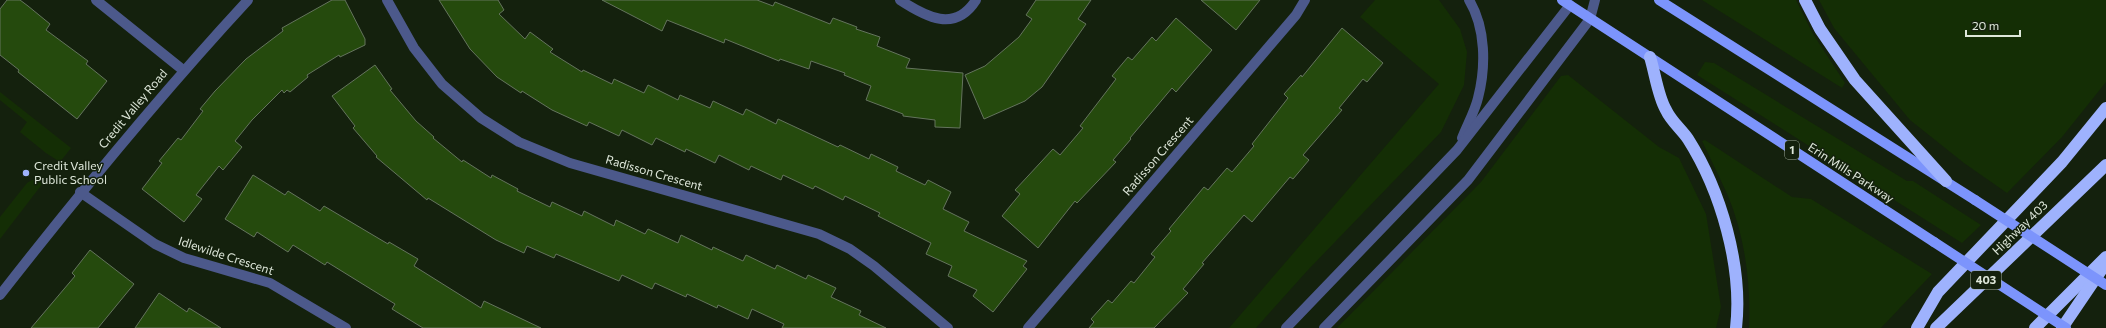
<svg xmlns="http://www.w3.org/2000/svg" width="2106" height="328" font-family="Commissioner,sans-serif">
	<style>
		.green { fill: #142e05 }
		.building { fill: #254a0d; stroke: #64745d }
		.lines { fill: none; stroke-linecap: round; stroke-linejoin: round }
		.minor { stroke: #4c598b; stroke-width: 10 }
		.major { stroke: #7c94fc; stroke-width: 10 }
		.highway { stroke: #9eb2fd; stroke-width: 12 }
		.major-bridge { stroke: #7c94fc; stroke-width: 10 }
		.poi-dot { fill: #9fb3fd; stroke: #14210d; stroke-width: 1.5 }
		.labels { text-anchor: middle; stroke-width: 3; stroke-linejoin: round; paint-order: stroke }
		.shield { fill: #14210d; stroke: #a1ac9c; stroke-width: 1 }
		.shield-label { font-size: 11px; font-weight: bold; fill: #dee7da }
		.street-label { font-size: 12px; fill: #dee7da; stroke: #14210d }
		.poi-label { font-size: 12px; fill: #dee7da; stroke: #14210d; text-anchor: start }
	</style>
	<rect width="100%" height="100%" fill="#14210d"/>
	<g class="green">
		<path d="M1375 0H1439L1460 29 1467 52 1464 85 1441 132 1307 271 1256 328H1229L1439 84 1360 17Z"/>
		<path d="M1702 0H1796L1813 34 1845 83 1842 88Z"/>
		<path d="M1819 0H2106V82L2062 137 2007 193 1964 163 1910 120 1834 28Z"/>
		<path d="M1705 62 1714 63 1907 181H1913L1981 225 1962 243 1697 75Z"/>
		<path d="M1568 75 1659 147 1679 158 1706 214 1721 307 1716 328H1337L1481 182 1561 76Z"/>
		<path d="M0 92 71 148 60 162 46 153 20 132 27 122 0 100Z"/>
		<path d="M1705 140 1792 197 1811 199 1932 274 1881 328H1749C1751 284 1745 237 1728 196 1720 178 1711 160 1702 141Z"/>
		<path d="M32 180H37L43 183 0 239V217L27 183Z"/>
	</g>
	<g class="building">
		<path d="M7 0H20L28 6 50 24 46 30 88 61 86 64 107 81 77 119 18 72 19 70 0 55V9Z"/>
		<path d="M332 0H345L365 39V45L340 57 339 55 307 75 308 77 290 92 287 90 284 93 282 90 252 120 235 141 242 147 223 170 219 166 196 195 202 199 184 222 142 189 162 163 159 161 178 138 181 140 203 111 200 109 215 91 246 59 283 31 282 28Z"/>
		<path d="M439 0H498L504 10 499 14 525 39 530 32 553 49 550 52 582 72 583 70 612 84 614 79 644 93 648 85 678 100 680 95 710 108 713 101 743 115 746 109 776 124 778 119 838 147 840 145 869 159 871 154 898 167 896 171 925 185 928 180 951 192 943 209 969 222 964 231 1027 261 1023 266 1027 269 993 312 973 296 977 290 948 276 952 266 926 254 931 243 878 216 880 213 845 196 843 200 815 186 813 189 783 175 781 180 751 166 749 170 719 155 715 163 686 149 685 152 656 138 652 145 622 130 619 136 589 122 587 126 552 110 522 91 521 93 497 77 470 49Z"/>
		<path d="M602 0H757L773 6 775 2 830 24 833 18 857 27 856 29 880 37 877 46 910 59 906 68 963 73 960 128 935 127V120L903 116V114L866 100 871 86 844 75 845 73 811 61 809 69 780 59 779 61 725 39 724 43 667 20 662 31Z"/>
		<path d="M1036 0H1091L1078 19 1086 24 1042 87 1025 101 984 119 965 75 985 66 1019 37 1032 19 1026 15Z"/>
		<path d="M1201 0H1260L1236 30Z"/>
		<path d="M1176 18 1212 50 1176 92 1172 88 1130 138 1131 139 1113 160 1116 162 1077 203 1075 201 1038 248 1002 216 1020 194 1015 190 1053 149 1060 155 1083 128 1080 126 1116 79 1112 76 1128 57 1132 60 1152 37 1156 41Z"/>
		<path d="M1342 28 1383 63 1367 82 1363 79 1339 108 1342 110 1303 155 1309 160 1293 179 1290 177 1252 222 1244 215 1202 263 1204 264 1183 289 1188 293 1154 328H1089L1094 322 1091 319 1108 300 1112 303 1131 281 1134 283 1155 257 1151 254 1171 231 1169 229 1204 187 1208 190 1227 168 1232 172 1254 146 1252 144 1288 98 1284 94 1301 75 1302 77Z"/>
		<path d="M375 65 392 89 390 90 416 121 434 137 433 138 462 162 463 160 491 178 492 175 518 189 517 191 550 207 552 202 582 216 584 211 614 226 616 220 645 234 648 229 678 243 681 235 712 250 713 247 743 261 746 255 775 269 777 265 806 279 808 275 836 288 831 297 861 311 859 315 886 328H782L784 324 752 309 748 319 718 305 717 308 687 294 686 297 655 283 652 289 622 275 619 281 556 254 554 258 527 246 524 253 496 240 428 198 427 200 376 157 377 156 353 128 355 126 332 96Z"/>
		<path d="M253 175 285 195 288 191 320 211 324 206 388 244 389 242 418 259 414 266 481 308 484 301 541 328H423L392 309 395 304 327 262 325 265 293 245 288 252 257 232 254 237 225 219Z"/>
		<path d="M90 250 134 284 98 328H31L75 276 72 273Z"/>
		<path d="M159 293 187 312 189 308 221 328H135Z"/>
	</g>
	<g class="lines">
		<g class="minor">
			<path d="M96 0 183 70"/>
			<path d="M387 0 414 48 442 84 481 118 519 142 570 163 819 234 850 249 874 266 948 328"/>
			<path d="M900 0C926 17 955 33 976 0"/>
			<path d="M1462 138C1467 125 1475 111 1478 98 1486 67 1486 28 1469 0"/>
			<path d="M80 192 155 244 184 258 270 283 346 328"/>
			<path d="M0 295C79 194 160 95 248 0"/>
			<path d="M1028 328 1296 15 1305 0"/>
			<path d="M1286 328 1457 150 1570 5"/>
			<path d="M1324 328 1468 180 1590 19 1595 0"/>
		</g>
		<g class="major">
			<path d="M1562 0 1934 242"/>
			<path d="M1659 0 1975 200"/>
		</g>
		<g class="highway">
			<path d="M1805 0 1820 29 1855 80 1946 181"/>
			<path d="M1650 57C1655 73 1658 97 1666 110 1671 121 1681 129 1688 139 1721 191 1743 267 1736 328"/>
			<path d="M1917 328 1938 292 2062 162 2106 108"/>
			<path d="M1936 328 2106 165"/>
			<path d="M2035 328 2106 257"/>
			<path d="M2062 328 2102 269"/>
		</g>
		<g class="major-bridge">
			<path d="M1975 200 2106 285"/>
			<path d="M1934 242 2066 328"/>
		</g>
	</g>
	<circle class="poi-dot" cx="26" cy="173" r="4"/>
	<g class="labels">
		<g class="shield">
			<rect x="1785" y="141" width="14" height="18" rx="3"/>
			<rect x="1971" y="271" width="30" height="18" rx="3"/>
		</g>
		<g class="shield-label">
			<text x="1792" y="154">1</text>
			<text x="1986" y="284">403</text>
		</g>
		<g class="street-label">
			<text transform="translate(133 109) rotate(-50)" y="4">Credit Valley Road</text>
			<text transform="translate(1158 156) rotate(-49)" y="4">Radisson Crescent</text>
			<text transform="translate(654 173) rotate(16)" y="4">Radisson Crescent</text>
			<text transform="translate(1851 173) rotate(33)" y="4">Erin Mills Parkway</text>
			<text transform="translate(2020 228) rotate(-44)" y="4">Highway 403</text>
			<text transform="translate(226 256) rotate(18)" y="4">Idlewilde Crescent</text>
		</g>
		<g class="poi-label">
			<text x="34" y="170">Credit Valley<tspan x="34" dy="14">Public School</tspan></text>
		</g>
	</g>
	<path d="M1966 30v6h54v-6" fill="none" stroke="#dee7da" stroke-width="2"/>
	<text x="1972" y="30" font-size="12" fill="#dee7da" stroke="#14210d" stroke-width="3" paint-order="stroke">20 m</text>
</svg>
